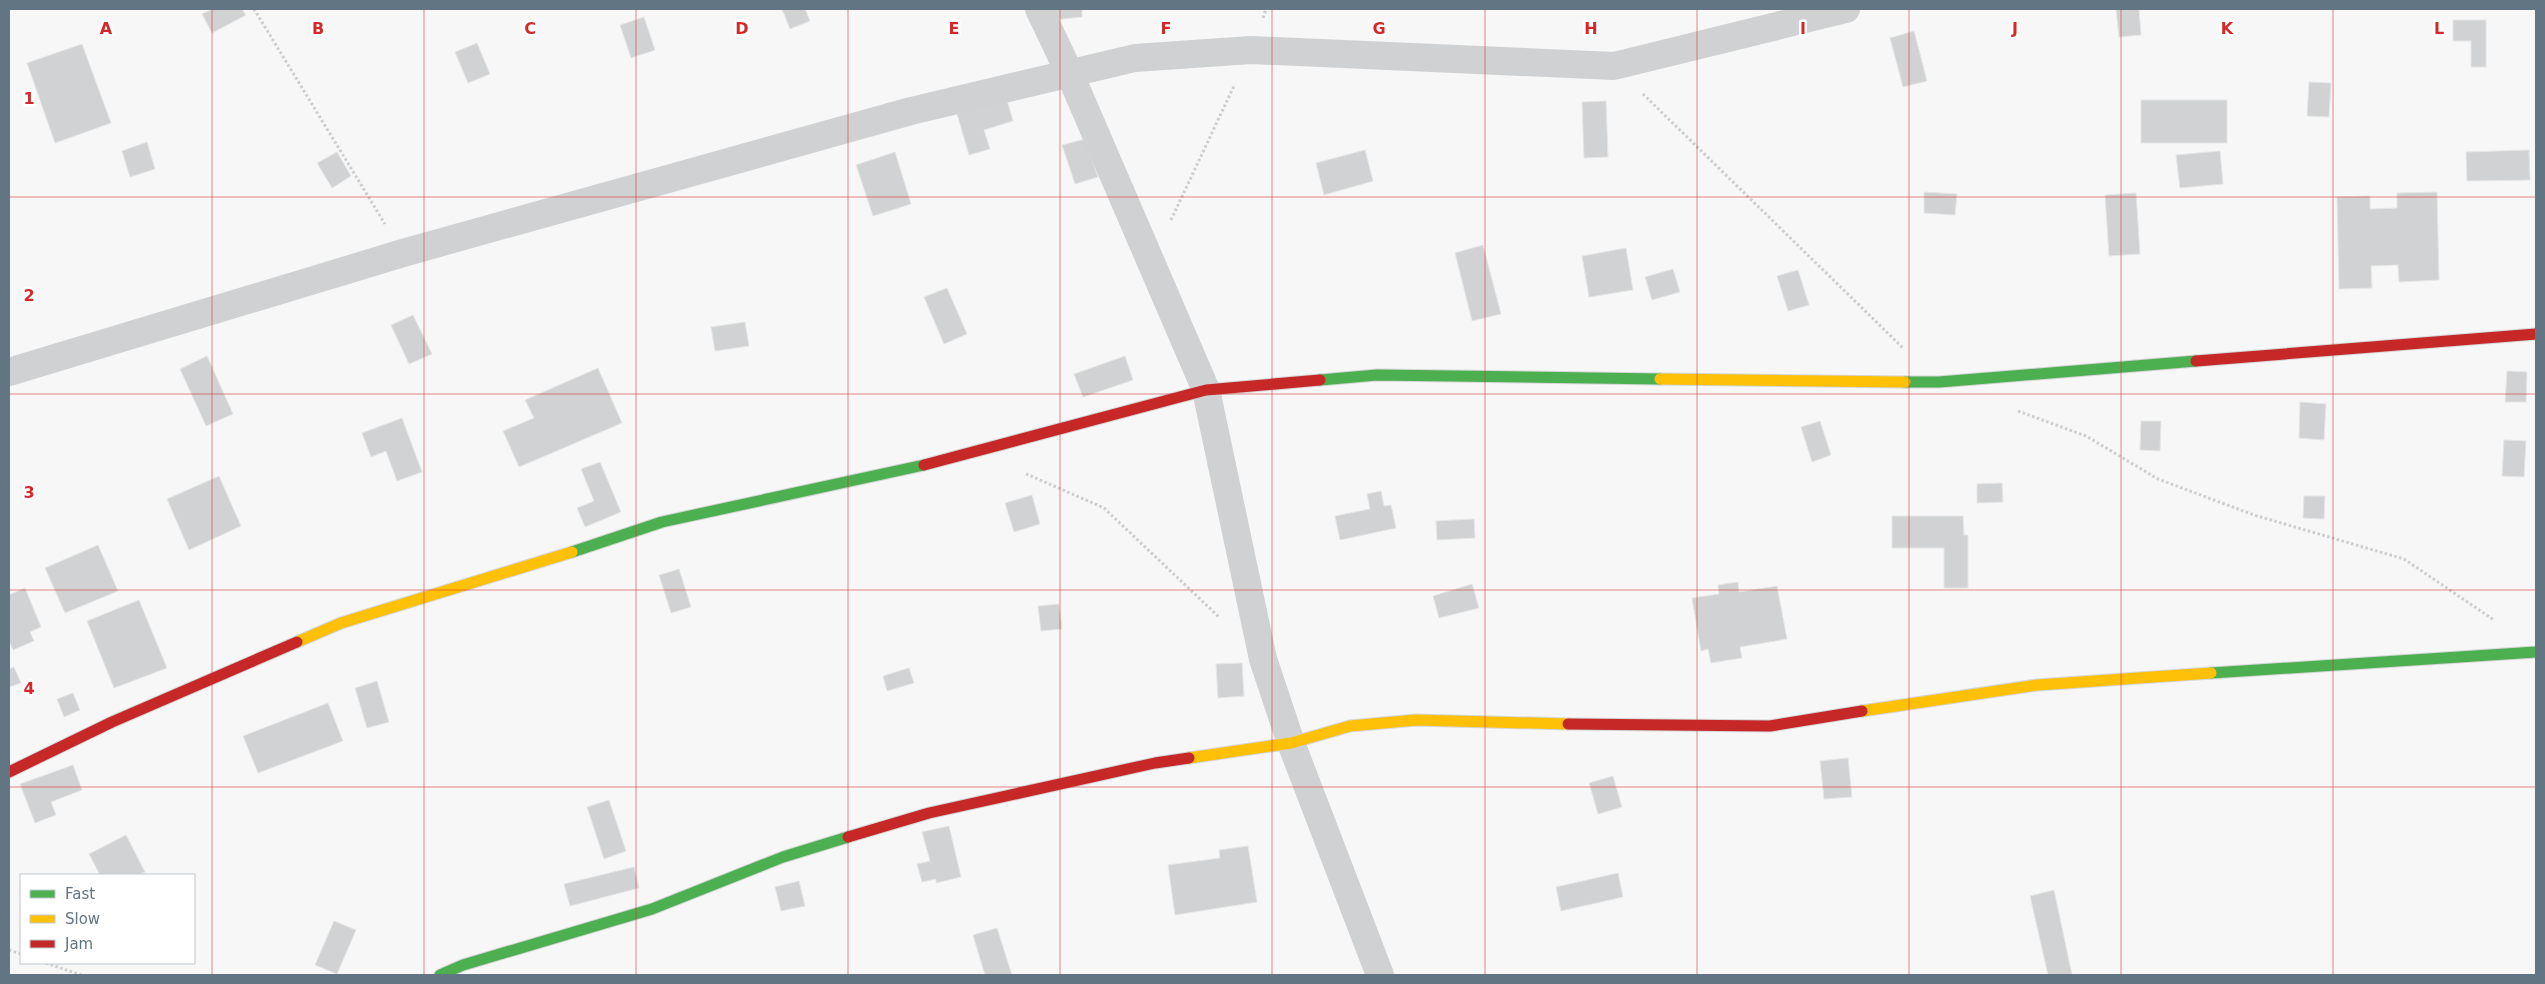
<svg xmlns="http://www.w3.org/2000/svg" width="2545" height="984" font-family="'DejaVu Sans',sans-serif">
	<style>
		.building { fill: #d0d2d3; stroke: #e6e6e6 }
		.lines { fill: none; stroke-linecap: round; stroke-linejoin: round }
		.fast-casing { stroke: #d4d5d6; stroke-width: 13 }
		.slow-casing { stroke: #d4d5d6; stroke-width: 13 }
		.jam-casing { stroke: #d4d5d6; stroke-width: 13 }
		.path { stroke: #cccdce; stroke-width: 3; stroke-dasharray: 2.5 2.5; stroke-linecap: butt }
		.street { stroke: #cfd1d2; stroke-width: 28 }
		.fast { stroke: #4caf50; stroke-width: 11 }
		.slow { stroke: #ffc107; stroke-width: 11 }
		.jam { stroke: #c62828; stroke-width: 11 }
		.grid { fill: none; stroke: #d62828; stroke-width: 1; stroke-opacity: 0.55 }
		.grid-label { font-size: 16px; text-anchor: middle; font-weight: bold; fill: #d62828; stroke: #fff; stroke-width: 5; stroke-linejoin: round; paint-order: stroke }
	</style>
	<rect width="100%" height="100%" fill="#f7f7f7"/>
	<g class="building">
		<path d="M213 9H242L246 15 212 33 202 14Z"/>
		<path d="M782 9H805L810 21 790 29Z"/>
		<path d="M1051 9H1082V17L1052 20Z"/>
		<path d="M2116 9H2139L2141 35 2119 37Z"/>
		<path d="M644 17 655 50 631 58 620 25Z"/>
		<path d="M2453 20H2486V67H2471V41H2453Z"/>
		<path d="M1914 31 1927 81 1903 87 1890 38Z"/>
		<path d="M477 43 490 74 468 83 455 52Z"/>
		<path d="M82 44 111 123 55 143 27 63Z"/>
		<path d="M2309 82 2331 83 2329 117 2307 116Z"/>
		<path d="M1007 100 1013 121 984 130 990 149 969 155 957 114Z"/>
		<rect x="2141" y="100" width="86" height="43"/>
		<path d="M1606 101 1608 157 1584 158 1582 102Z"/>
		<path d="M1085 139 1098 177 1075 184 1062 145Z"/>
		<path d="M147 142 155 169 130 177 122 151Z"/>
		<path d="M1365 150 1373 181 1324 195 1316 163Z"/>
		<path d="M2529 150 2530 180 2467 181 2466 152Z"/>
		<path d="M2220 151 2223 184 2180 188 2176 155Z"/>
		<path d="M337 152 351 176 332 188 317 163Z"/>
		<path d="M895 152 911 204 873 216 856 165Z"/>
		<path d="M1924 192 1957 194 1955 215 1924 213Z"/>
		<path d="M2437 192 2439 280 2399 282 2398 265 2371 266 2372 288 2339 289 2337 197 2370 196V209L2397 208V193Z"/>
		<path d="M2136 193 2140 254 2109 256 2105 195Z"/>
		<path d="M1483 245 1501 314 1472 321 1455 253Z"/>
		<path d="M1626 248 1633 290 1589 297 1582 256Z"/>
		<path d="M1673 269 1680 292 1652 300 1645 277Z"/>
		<path d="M1798 270 1809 305 1788 311 1777 276Z"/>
		<path d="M947 288 967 334 944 344 924 297Z"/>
		<path d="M413 315 432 354 409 364 391 325Z"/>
		<path d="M745 322 749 346 715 351 711 327Z"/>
		<path d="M207 356 233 414 206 426 180 369Z"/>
		<path d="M1125 356 1133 380 1083 397 1074 374Z"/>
		<path d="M598 368 622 423 519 467 503 431 534 418 525 400Z"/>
		<path d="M2507 371 2527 372 2526 402H2505Z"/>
		<path d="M2300 402 2326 404 2324 440 2299 438Z"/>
		<path d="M402 418 422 472 397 481 386 451 371 457 362 433Z"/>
		<path d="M1820 421 1831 455 1812 462 1801 427Z"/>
		<path d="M2141 421H2161L2160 451 2140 450Z"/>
		<path d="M2504 440 2526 441 2524 477 2502 476Z"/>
		<path d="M600 462 621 512 585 527 577 508 594 501 581 469Z"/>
		<path d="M219 476 241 526 189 550 167 499Z"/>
		<path d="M2002 483 2003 502 1977 503V484Z"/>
		<path d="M1381 491 1384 506 1391 505 1396 528 1340 540 1335 516 1370 509 1367 494Z"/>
		<path d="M1032 495 1040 524 1014 532 1005 503Z"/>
		<path d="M2304 496H2325L2324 519 2303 518Z"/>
		<path d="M1892 516H1963L1964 535H1968V588H1944V548H1892Z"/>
		<path d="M1474 519 1475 538 1437 540 1436 521Z"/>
		<path d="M98 545 118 591 65 613 45 568Z"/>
		<path d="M679 569 691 607 671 613 659 575Z"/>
		<path d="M1738 582 1739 592 1777 586 1787 639 1740 647 1742 658 1711 663 1708 649 1701 651 1692 598 1719 594 1718 585Z"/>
		<path d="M1472 584 1479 608 1439 618 1433 596Z"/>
		<path d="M25 588 41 627 30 632 34 641 13 650 9 641V595Z"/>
		<path d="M139 600 167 668 114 688 87 621Z"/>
		<path d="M1059 604 1062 629 1041 631 1038 606Z"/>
		<path d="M1242 663 1244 696 1218 698 1216 664Z"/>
		<path d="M14 667 21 683 9 687V669Z"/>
		<path d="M909 668 914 683 887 691 883 676Z"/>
		<path d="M377 681 389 722 367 728 355 688Z"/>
		<path d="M73 693 80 710 64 717 57 699Z"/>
		<path d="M328 703 343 741 258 773 243 736Z"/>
		<path d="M1848 758 1852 797 1824 799 1820 761Z"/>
		<path d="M73 765 82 790 51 802 56 815 35 823 20 784Z"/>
		<path d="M1613 776 1622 807 1598 814 1589 783Z"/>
		<path d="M609 800 626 851 604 859 587 807Z"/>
		<path d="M949 826 961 877 936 883V879L922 882 917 864 930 861 922 832Z"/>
		<path d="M126 835 145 872 137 875H100L89 854Z"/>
		<path d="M1248 846 1257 902 1175 915 1168 865 1220 858 1219 850Z"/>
		<path d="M634 867 639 888 570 906 564 884Z"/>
		<path d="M1618 873 1623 897 1561 911 1556 887Z"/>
		<path d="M799 881 805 906 781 911 775 887Z"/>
		<path d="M2054 890 2072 975H2048L2030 896Z"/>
		<path d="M334 921 356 930 337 974 315 965Z"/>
		<path d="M997 928 1012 975H985L973 935Z"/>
	</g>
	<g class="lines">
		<defs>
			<g id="fast">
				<path d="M1320 380 1377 375 1660 379"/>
				<path d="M1905 382H1939L2196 361"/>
				<path d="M572 552 662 522 924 465"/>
				<path d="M2211 673 2536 652"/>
				<path d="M440 975 463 965 652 909 783 857 848 837"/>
			</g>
			<g id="slow">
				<path d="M1660 379 1905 382"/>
				<path d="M297 642 341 623 572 552"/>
				<path d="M1862 711 2037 685 2211 673"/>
				<path d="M1189 758 1291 743 1350 726 1416 720 1568 724"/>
			</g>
			<g id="jam">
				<path d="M2196 361 2536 334"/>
				<path d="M924 465 1206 390 1320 380"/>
				<path d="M1568 724 1770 726 1862 711"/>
				<path d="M9 772 112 722 297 642"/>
				<path d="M848 837 929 813 1155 763 1189 758"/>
			</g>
		</defs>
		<use href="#fast" class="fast-casing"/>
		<use href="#slow" class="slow-casing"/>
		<use href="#jam" class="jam-casing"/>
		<g class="path">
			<path d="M254 9 385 224"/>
			<path d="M1263 18 1266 9"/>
			<path d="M1643 94 1903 348"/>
			<path d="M1171 220 1234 86"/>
			<path d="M2018 411 2086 436 2158 479 2254 515 2404 559 2494 620"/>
			<path d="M1026 474 1104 508 1219 617"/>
			<path d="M9 950 21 954"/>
			<path d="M46 963 81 975"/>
		</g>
		<g class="street">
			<path d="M1039 9 1069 72 1206 390 1263 659 1291 743 1380 975"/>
			<path d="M9 372 403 253 911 111 1135 58 1251 50 1614 66 1846 9"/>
		</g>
		<use href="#fast" class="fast"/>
		<use href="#slow" class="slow"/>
		<use href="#jam" class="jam"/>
	</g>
	<path class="grid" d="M212 9V975M424 9V975M636 9V975M848 9V975M1060 9V975M1272 9V975M1485 9V975M1697 9V975M1909 9V975M2121 9V975M2333 9V975M9 197H2536M9 394H2536M9 590H2536M9 787H2536"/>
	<g class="grid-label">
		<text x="106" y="34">A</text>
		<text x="318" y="34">B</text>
		<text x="530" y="34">C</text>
		<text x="742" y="34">D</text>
		<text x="954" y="34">E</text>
		<text x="1166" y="34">F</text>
		<text x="1379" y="34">G</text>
		<text x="1591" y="34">H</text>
		<text x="1803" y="34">I</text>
		<text x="2015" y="34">J</text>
		<text x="2227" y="34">K</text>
		<text x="2439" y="34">L</text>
		<text x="29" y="104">1</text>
		<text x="29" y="301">2</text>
		<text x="29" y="498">3</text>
		<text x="29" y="694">4</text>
	</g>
	<rect width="2545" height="984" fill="none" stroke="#627582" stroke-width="20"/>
	<rect x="20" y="874" width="175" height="90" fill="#ffffff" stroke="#c0c8cd"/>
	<rect x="30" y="890" width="25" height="8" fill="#4caf50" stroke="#c0c8cd"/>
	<text x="65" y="899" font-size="15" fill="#627582">Fast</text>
	<rect x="30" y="915" width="25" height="8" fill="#ffc107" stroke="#c0c8cd"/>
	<text x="65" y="924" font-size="15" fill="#627582">Slow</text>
	<rect x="30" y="940" width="25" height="8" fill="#c62828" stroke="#c0c8cd"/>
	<text x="65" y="949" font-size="15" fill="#627582">Jam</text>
</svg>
